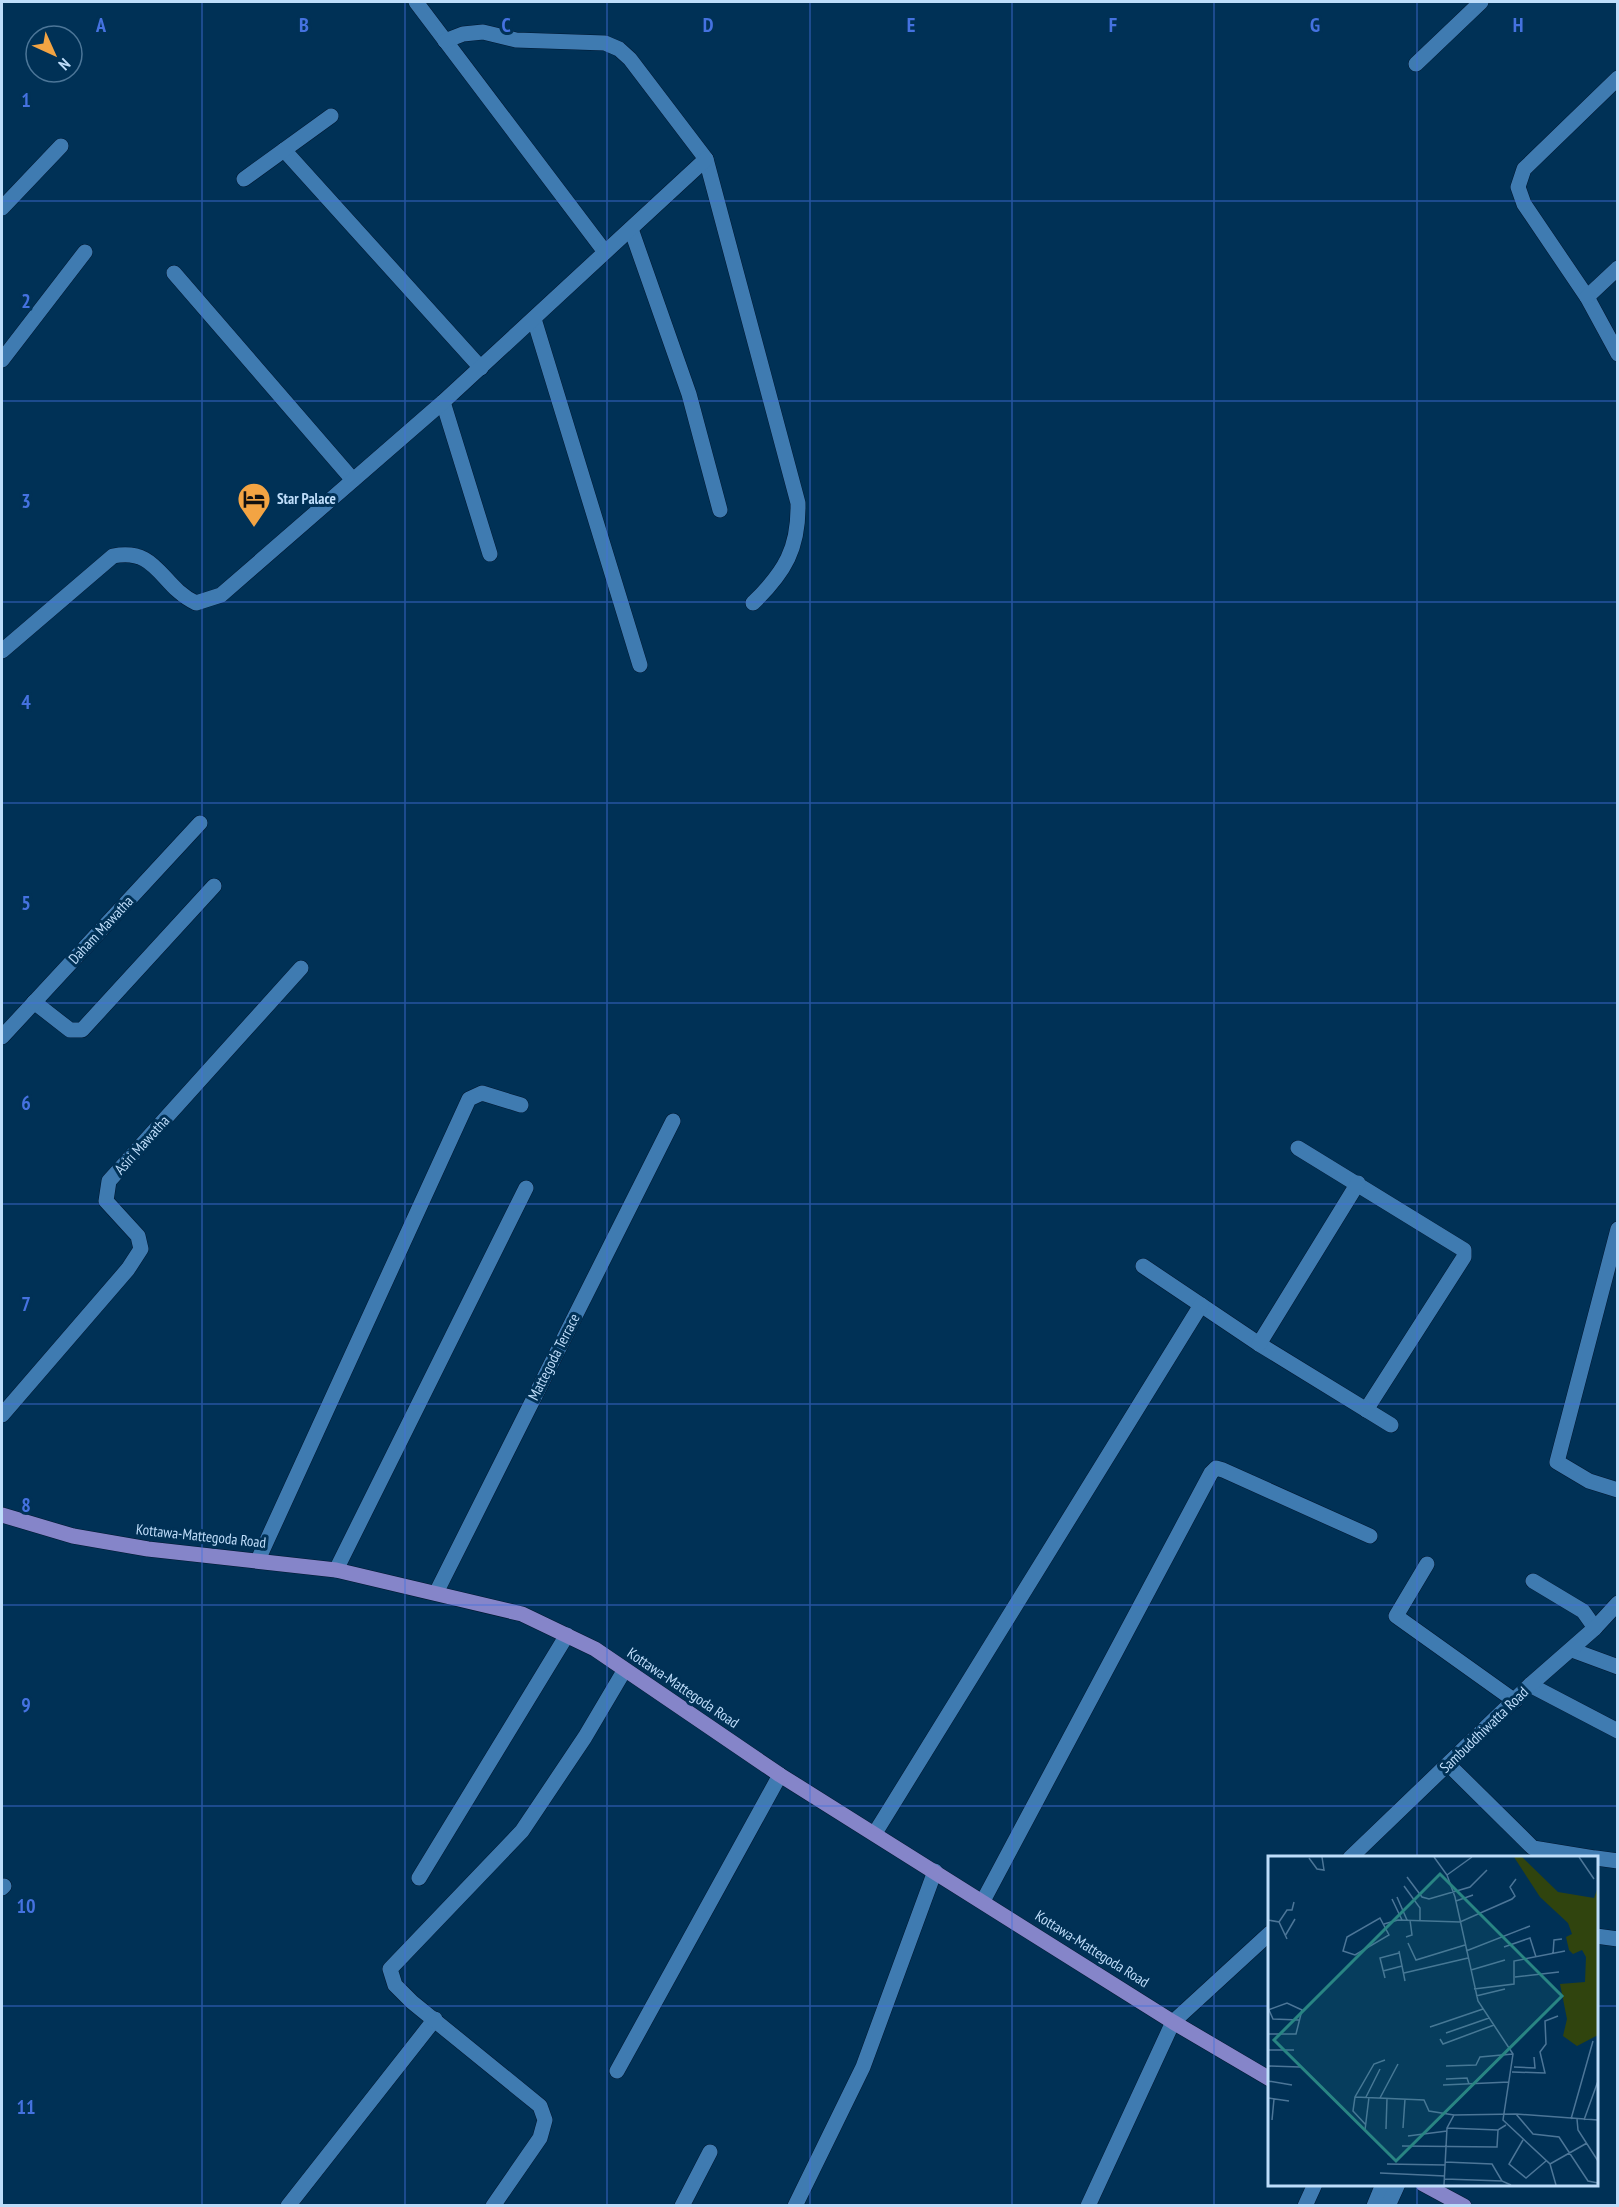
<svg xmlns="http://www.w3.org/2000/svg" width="1619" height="2207" font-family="'PT Sans Narrow',sans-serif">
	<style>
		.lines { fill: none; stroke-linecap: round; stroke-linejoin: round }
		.minor-casing { stroke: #001831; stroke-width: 16 }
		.primary-casing { stroke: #001831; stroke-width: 16 }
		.minor { stroke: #3f7bb1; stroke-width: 15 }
		.primary { stroke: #8585c9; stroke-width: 15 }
		.grid { fill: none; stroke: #4572e0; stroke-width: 1.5; stroke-opacity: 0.55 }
		.labels { text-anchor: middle; stroke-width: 6; stroke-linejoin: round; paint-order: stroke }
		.poi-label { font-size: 15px; font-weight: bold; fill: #beddfa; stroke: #003156; text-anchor: start }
		.street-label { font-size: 15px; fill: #beddfa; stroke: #003156 }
		.inset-road { fill: none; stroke: #4c7698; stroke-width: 1.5 }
		.view { fill: #298583; fill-opacity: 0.15; stroke: #298583; stroke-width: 3 }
		.inset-edge { fill: none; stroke: #beddfa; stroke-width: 3 }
		.grid-label { font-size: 20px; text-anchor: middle; font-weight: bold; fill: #4572e0; stroke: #003156; stroke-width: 6; stroke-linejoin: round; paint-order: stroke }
	</style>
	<rect width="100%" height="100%" fill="#003156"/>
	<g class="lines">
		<defs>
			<g id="minor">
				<path d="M416 2 605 252"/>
				<path d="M445 41 463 34 483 32 516 40 605 43 619 49 630 59 706 159 798 503C799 548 785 572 753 603"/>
				<path d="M1416 64 1481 2"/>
				<path d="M1618 78 1524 169 1518 187 1524 204 1587 297 1618 354"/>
				<path d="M284 150 481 368"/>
				<path d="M244 179 331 116"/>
				<path d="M2 208 61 146"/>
				<path d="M631 229 689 394 720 510"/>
				<path d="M174 273 353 480"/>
				<path d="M1587 297 1618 268"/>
				<path d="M534 319 640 665"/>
				<path d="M2 360 85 252"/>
				<path d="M443 402 490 554"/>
				<path d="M2 651 113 556C158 547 160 586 196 603L221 595 443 402 706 159"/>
				<path d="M34 1002 70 1030H82L214 886"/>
				<path d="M2 1037 200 823"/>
				<path d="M1298 1148 1464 1250V1257L1366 1410"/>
				<path d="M1618 1229 1557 1462 1589 1481 1618 1490"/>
				<path d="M1143 1266 1259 1344 1391 1425"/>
				<path d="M1259 1344 1358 1183"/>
				<path d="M2 1415 128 1269 141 1249 138 1236 106 1201 109 1181 301 968"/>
				<path d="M258 1560 469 1099 482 1093 521 1105"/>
				<path d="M1427 1564 1396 1616 1515 1701"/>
				<path d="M336 1570 526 1188"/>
				<path d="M1533 1581 1583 1611 1595 1628"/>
				<path d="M436 1593 673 1121"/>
				<path d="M1572 1650 1618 1667"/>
				<path d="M1530 1685 1618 1731"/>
				<path d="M1449 1765 1533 1848 1594 1858"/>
				<path d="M875 1833 1201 1305"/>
				<path d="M1350 1858 1530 1685 1595 1628 1618 1603"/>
				<path d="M1596 1858 1618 1861"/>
				<path d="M419 1878 567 1635"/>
				<path d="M2 1888 4 1886"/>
				<path d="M983 1901 1211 1473 1216 1468 1223 1470 1370 1536"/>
				<path d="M1596 1936 1618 1939"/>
				<path d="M617 2071 780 1775"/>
				<path d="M288 2206 435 2019"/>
				<path d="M493 2206 540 2138 545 2120 540 2106 412 2002 395 1985 390 1969 522 1831 585 1737 624 1671"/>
				<path d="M682 2206 710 2152"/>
				<path d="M795 2206 863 2067 935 1871"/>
				<path d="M1088 2206 1173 2022 1270 1933"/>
				<path d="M1305 2206 1315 2184"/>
				<path d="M1374 2206 1383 2184"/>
				<path d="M1388 2206 1398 2184"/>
			</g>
			<g id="primary">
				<path d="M2 1515 73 1536 148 1549 336 1570 522 1614 595 1649 780 1775 1173 2022 1270 2079"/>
				<path d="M1423 2184 1464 2206"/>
			</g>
		</defs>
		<use href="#minor" class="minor-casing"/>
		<use href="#primary" class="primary-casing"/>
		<use href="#minor" class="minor"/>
		<use href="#primary" class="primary"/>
	</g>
	<path class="grid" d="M202 2V2206M405 2V2206M607 2V2206M810 2V2206M1012 2V2206M1214 2V2206M1417 2V1858M2 201H1618M2 401H1618M2 602H1618M2 803H1618M2 1003H1618M2 1204H1618M2 1404H1618M2 1605H1618M2 1806H1618M2 2006H1270M1596 2006H1618M1417 2184V2206"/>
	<defs>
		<symbol id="hotel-pin" viewBox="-11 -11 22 30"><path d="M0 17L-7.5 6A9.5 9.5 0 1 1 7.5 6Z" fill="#f3a443" stroke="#003156"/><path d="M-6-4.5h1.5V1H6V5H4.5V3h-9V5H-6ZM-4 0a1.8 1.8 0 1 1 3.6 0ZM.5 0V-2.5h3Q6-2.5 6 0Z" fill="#111"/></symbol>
	</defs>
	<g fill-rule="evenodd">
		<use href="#hotel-pin" x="235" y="480" width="38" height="52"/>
	</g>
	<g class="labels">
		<g class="poi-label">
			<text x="277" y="504">Star Palace</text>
		</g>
		<g class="street-label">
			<text transform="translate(101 930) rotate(-47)" y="5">Daham Mawatha</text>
			<text transform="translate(142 1145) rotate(-48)" y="5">Asiri Mawatha</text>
			<text transform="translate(554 1357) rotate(-63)" y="5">Mattegoda Terrace</text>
			<text transform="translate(201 1536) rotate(6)" y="5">Kottawa-Mattegoda Road</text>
			<text transform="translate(683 1688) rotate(34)" y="5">Kottawa-Mattegoda Road</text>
			<text transform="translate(1484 1730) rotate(-44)" y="5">Sambuddhiwatta Road</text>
			<text transform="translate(1092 1949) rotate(32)" y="5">Kottawa-Mattegoda Road</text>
		</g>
	</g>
	<g transform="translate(1268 1856)">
		<rect width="330" height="330" fill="#003156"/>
		<path d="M246 1H254L290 36 326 42 330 31V179L309 190 295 180 299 163 292 128 317 126 318 101 314 94 305 98 301 94 298 81 304 78 300 67 272 41Z" fill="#30440e"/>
		<path class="inset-road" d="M166 1 179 19 187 41 210 145 245 198 235 264 282 308 288 329M311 1 326 23M41 2 49 13 56 14 54 1M179 19 204 1M139 21 154 41 161 43 202 31 219 14M136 30 152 52V64M129 41 139 64M124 43 134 64M188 45 205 39M112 62 121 79 87 99 75 95 79 81ZM0 64 11 66 19 83M11 66 19 54H24L26 46M116 68 130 64 192 66 244 43 247 40 242 31 248 23M17 80 27 63M138 81 144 79 142 64M140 87 148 104 197 89M236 91 262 82 268 101M131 95 137 125M198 95 262 70M285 98 286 84 294 83M203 114 237 104M115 115 134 110M136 117 200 102M247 121 291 116M117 122 112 102 131 97M206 133 246 128V105L297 95M208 140 237 133M0 154 19 147 34 154 28 178H0M1 154 5 163 31 164M162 171 215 153M178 177 221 162M172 183 175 188 226 169M0 194H26M0 210 32 211M178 210 208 209 212 201 245 198M246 211 267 212 266 201M244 216 277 217 272 196 278 188 277 165 290 160M178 223 199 222 201 228M0 225 24 229M175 229 241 226M87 241 156 244 161 255 186 259M98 241 112 213M0 242 21 245M112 242 130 208M248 258 265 278 291 281 320 325 330 327M303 263 325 185M309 263 310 274 330 305M4 264 6 243M316 264 330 225M98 269 85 255 87 241 106 208 117 204M135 272 137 243M179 272 230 274 238 269M118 273 119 242M97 274 101 241M140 280 179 275M255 284 241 308 258 322 278 305M134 290 229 291 230 274M177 306 224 308 234 325M119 308 177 309M282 308 319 287M112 317 177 320M177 323 234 325 243 329M176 329 179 272 186 259 248 258 330 264"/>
		<path class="view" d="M172 18 294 140 128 305 6 184Z"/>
		<rect width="330" height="330" class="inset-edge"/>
	</g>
	<g class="grid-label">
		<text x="101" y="32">A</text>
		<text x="304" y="32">B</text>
		<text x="506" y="32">C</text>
		<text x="708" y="32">D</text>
		<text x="911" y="32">E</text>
		<text x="1113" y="32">F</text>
		<text x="1315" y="32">G</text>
		<text x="1518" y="32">H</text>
		<text x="26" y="107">1</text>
		<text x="26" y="308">2</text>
		<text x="26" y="508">3</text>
		<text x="26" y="709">4</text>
		<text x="26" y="910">5</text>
		<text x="26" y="1110">6</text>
		<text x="26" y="1311">7</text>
		<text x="26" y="1512">8</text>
		<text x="26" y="1712">9</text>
		<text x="26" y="1913">10</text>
		<text x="26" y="2114">11</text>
	</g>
	<rect width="1619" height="2207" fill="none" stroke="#beddfa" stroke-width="6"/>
	<g transform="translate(54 54) rotate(135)"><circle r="28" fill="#003156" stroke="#4c7698" stroke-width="1.5"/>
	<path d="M0-4.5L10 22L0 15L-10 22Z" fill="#f3a443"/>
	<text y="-9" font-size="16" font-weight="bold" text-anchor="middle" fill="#beddfa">N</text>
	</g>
</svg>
